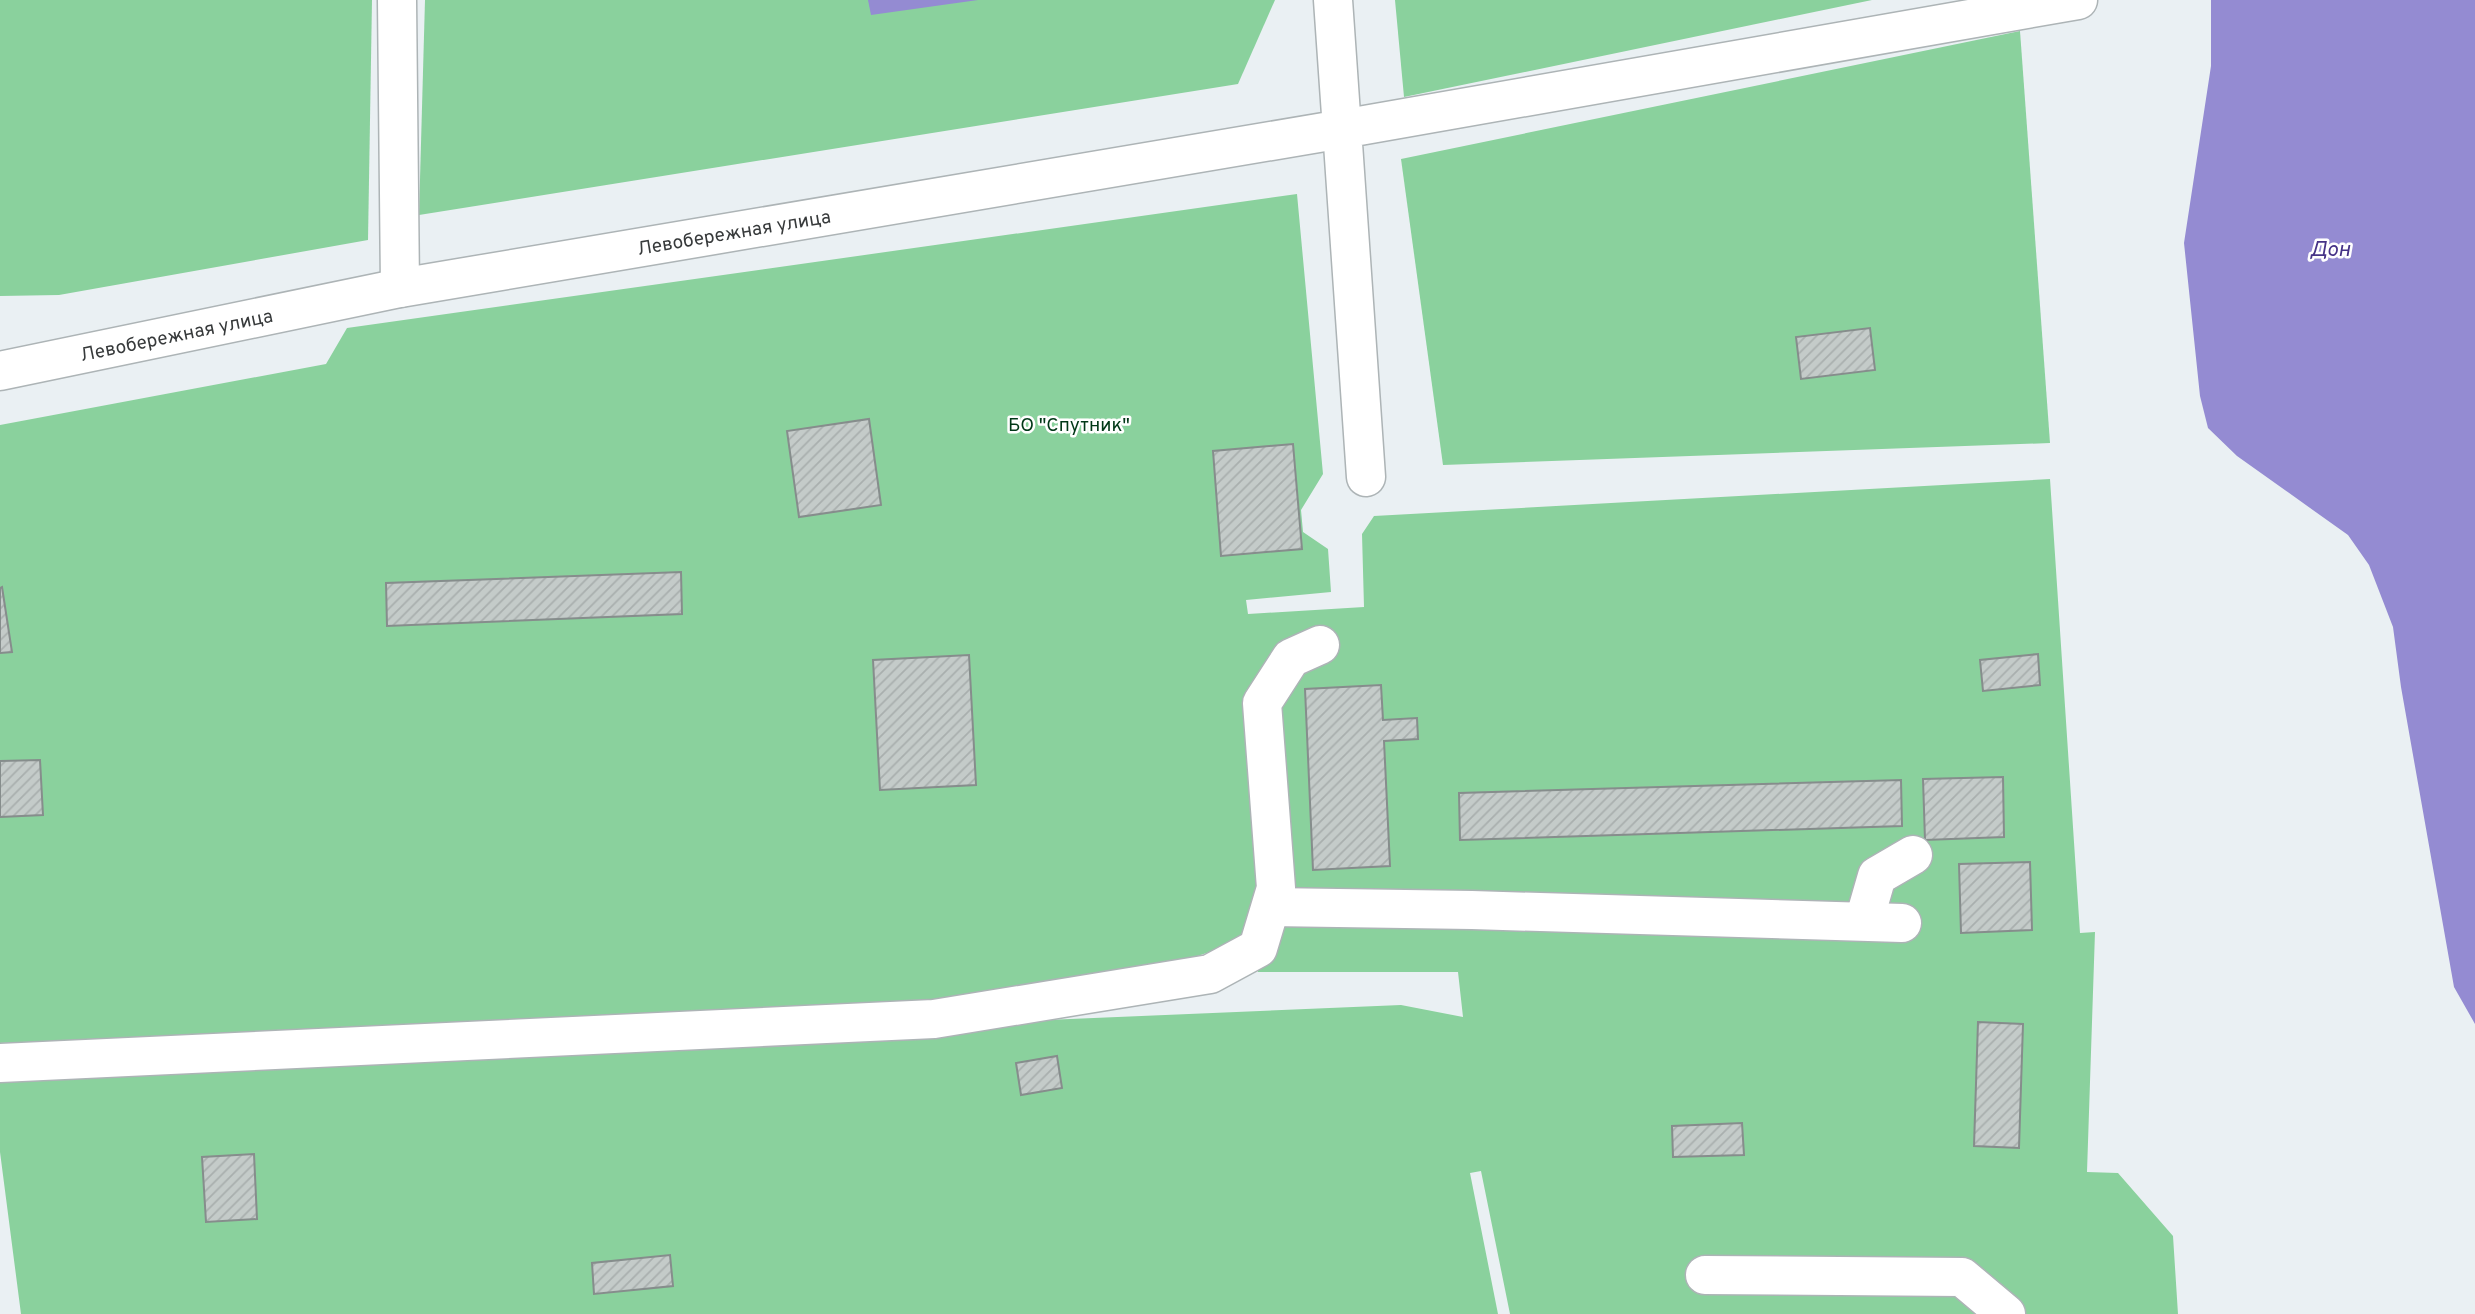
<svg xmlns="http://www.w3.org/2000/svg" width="2475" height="1314" font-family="Overpass,sans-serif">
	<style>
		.park { fill: #8ad19d }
		.water { fill: #948bd2 }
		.building { fill: url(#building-hatch); stroke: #868d8c; stroke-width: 2 }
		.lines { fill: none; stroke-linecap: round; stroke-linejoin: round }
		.minor-casing { stroke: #adb4b6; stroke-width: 41 }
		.minor { stroke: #fff; stroke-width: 38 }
		.labels { text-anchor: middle; stroke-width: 5; stroke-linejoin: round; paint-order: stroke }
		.street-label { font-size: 19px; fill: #373a3b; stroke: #fff }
		.park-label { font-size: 19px; fill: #003817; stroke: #fff }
		.water-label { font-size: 21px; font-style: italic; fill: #463387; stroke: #fff }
	</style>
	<defs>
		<pattern id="building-hatch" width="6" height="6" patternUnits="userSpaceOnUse" patternTransform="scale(1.75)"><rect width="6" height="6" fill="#c4cbc9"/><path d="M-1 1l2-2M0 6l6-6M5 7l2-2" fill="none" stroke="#a9afae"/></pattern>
	</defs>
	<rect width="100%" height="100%" fill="#eaf0f3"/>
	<g class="park">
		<path d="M0 0H372L368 240 59 295 0 296Z"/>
		<path d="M425 0H1275L1238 84 419 215Z"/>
		<path d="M1395 0H1872L1404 97Z"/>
		<path d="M2020 31 2050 443 1443 465 1401 159Z"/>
		<path d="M1297 194 1323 474 1301 510 1303 532 1328 549 1331 592 1246 600 1248 614 1364 607 1362 534 1374 516 2050 479 2080 933 2095 932 2087 1172 2118 1173 2173 1236 2178 1314H1510L1481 1171 1470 1173 1498 1314H21L0 1152V1078L1023 1021 1401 1005 1463 1017 1458 972H1258L1254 937 1162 968 936 1006 403 1030 0 1043V425L326 364 347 328Z"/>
	</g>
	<g class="water">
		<path d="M868 0H978L871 15Z"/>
		<path d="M2211 0H2475V1024L2454 987 2401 687 2393 627 2369 565 2348 535 2237 456 2208 428 2200 396 2184 243 2211 66Z"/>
	</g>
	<g class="building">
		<path d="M1870 328 1875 370 1801 379 1796 337Z"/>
		<path d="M869 419 881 505 799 517 787 431Z"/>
		<path d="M1293 444 1302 549 1221 556 1213 451Z"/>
		<path d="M681 572 682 614 387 626 386 583Z"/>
		<path d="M2 587 12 652 0 653V588Z"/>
		<path d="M2038 654 2040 685 1983 691 1980 660Z"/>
		<path d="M969 655 976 785 880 790 873 660Z"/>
		<path d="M1381 685 1383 720 1417 718 1418 739 1384 741 1390 866 1313 870 1305 689Z"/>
		<path d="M40 760 43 815 0 817V761Z"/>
		<path d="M2003 777 2004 837 1925 840 1923 779Z"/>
		<path d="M1901 780 1902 826 1460 840 1459 793Z"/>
		<path d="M2030 862 2032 930 1961 933 1959 864Z"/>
		<path d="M1978 1022 2023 1024 2019 1148 1974 1146Z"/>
		<path d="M1057 1056 1062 1088 1021 1095 1016 1063Z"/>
		<path d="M1742 1123 1744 1155 1673 1157 1672 1126Z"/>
		<path d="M254 1154 257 1219 206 1222 202 1157Z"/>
		<path d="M670 1255 673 1286 594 1294 592 1263Z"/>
	</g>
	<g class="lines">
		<defs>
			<g id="minor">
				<path d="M397 0 400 288"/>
				<path id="s1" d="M0 371 400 288 1342 129 1333 0"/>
				<path d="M1366 477 1342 129 2078 0"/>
				<path d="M1271 907 1472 910 1902 923"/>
				<path d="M1864 921 1877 876 1913 855"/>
				<path d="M0 1063 934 1019 1210 974 1258 948 1276 888 1262 703 1291 658 1320 645"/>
				<path d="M1705 1275 1962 1277 2006 1314"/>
			</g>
		</defs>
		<use href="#minor" class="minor-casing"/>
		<use href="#minor" class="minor"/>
	</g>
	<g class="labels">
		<g class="street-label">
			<text dy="7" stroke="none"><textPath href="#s1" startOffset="747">Левобережная улица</textPath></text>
			<text dy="7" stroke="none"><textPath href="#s1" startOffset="180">Левобережная улица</textPath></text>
		</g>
		<g class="park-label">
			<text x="1069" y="431">БО "Спутник"</text>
		</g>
		<g class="water-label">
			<text x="2330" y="256">Дон</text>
		</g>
	</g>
</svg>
